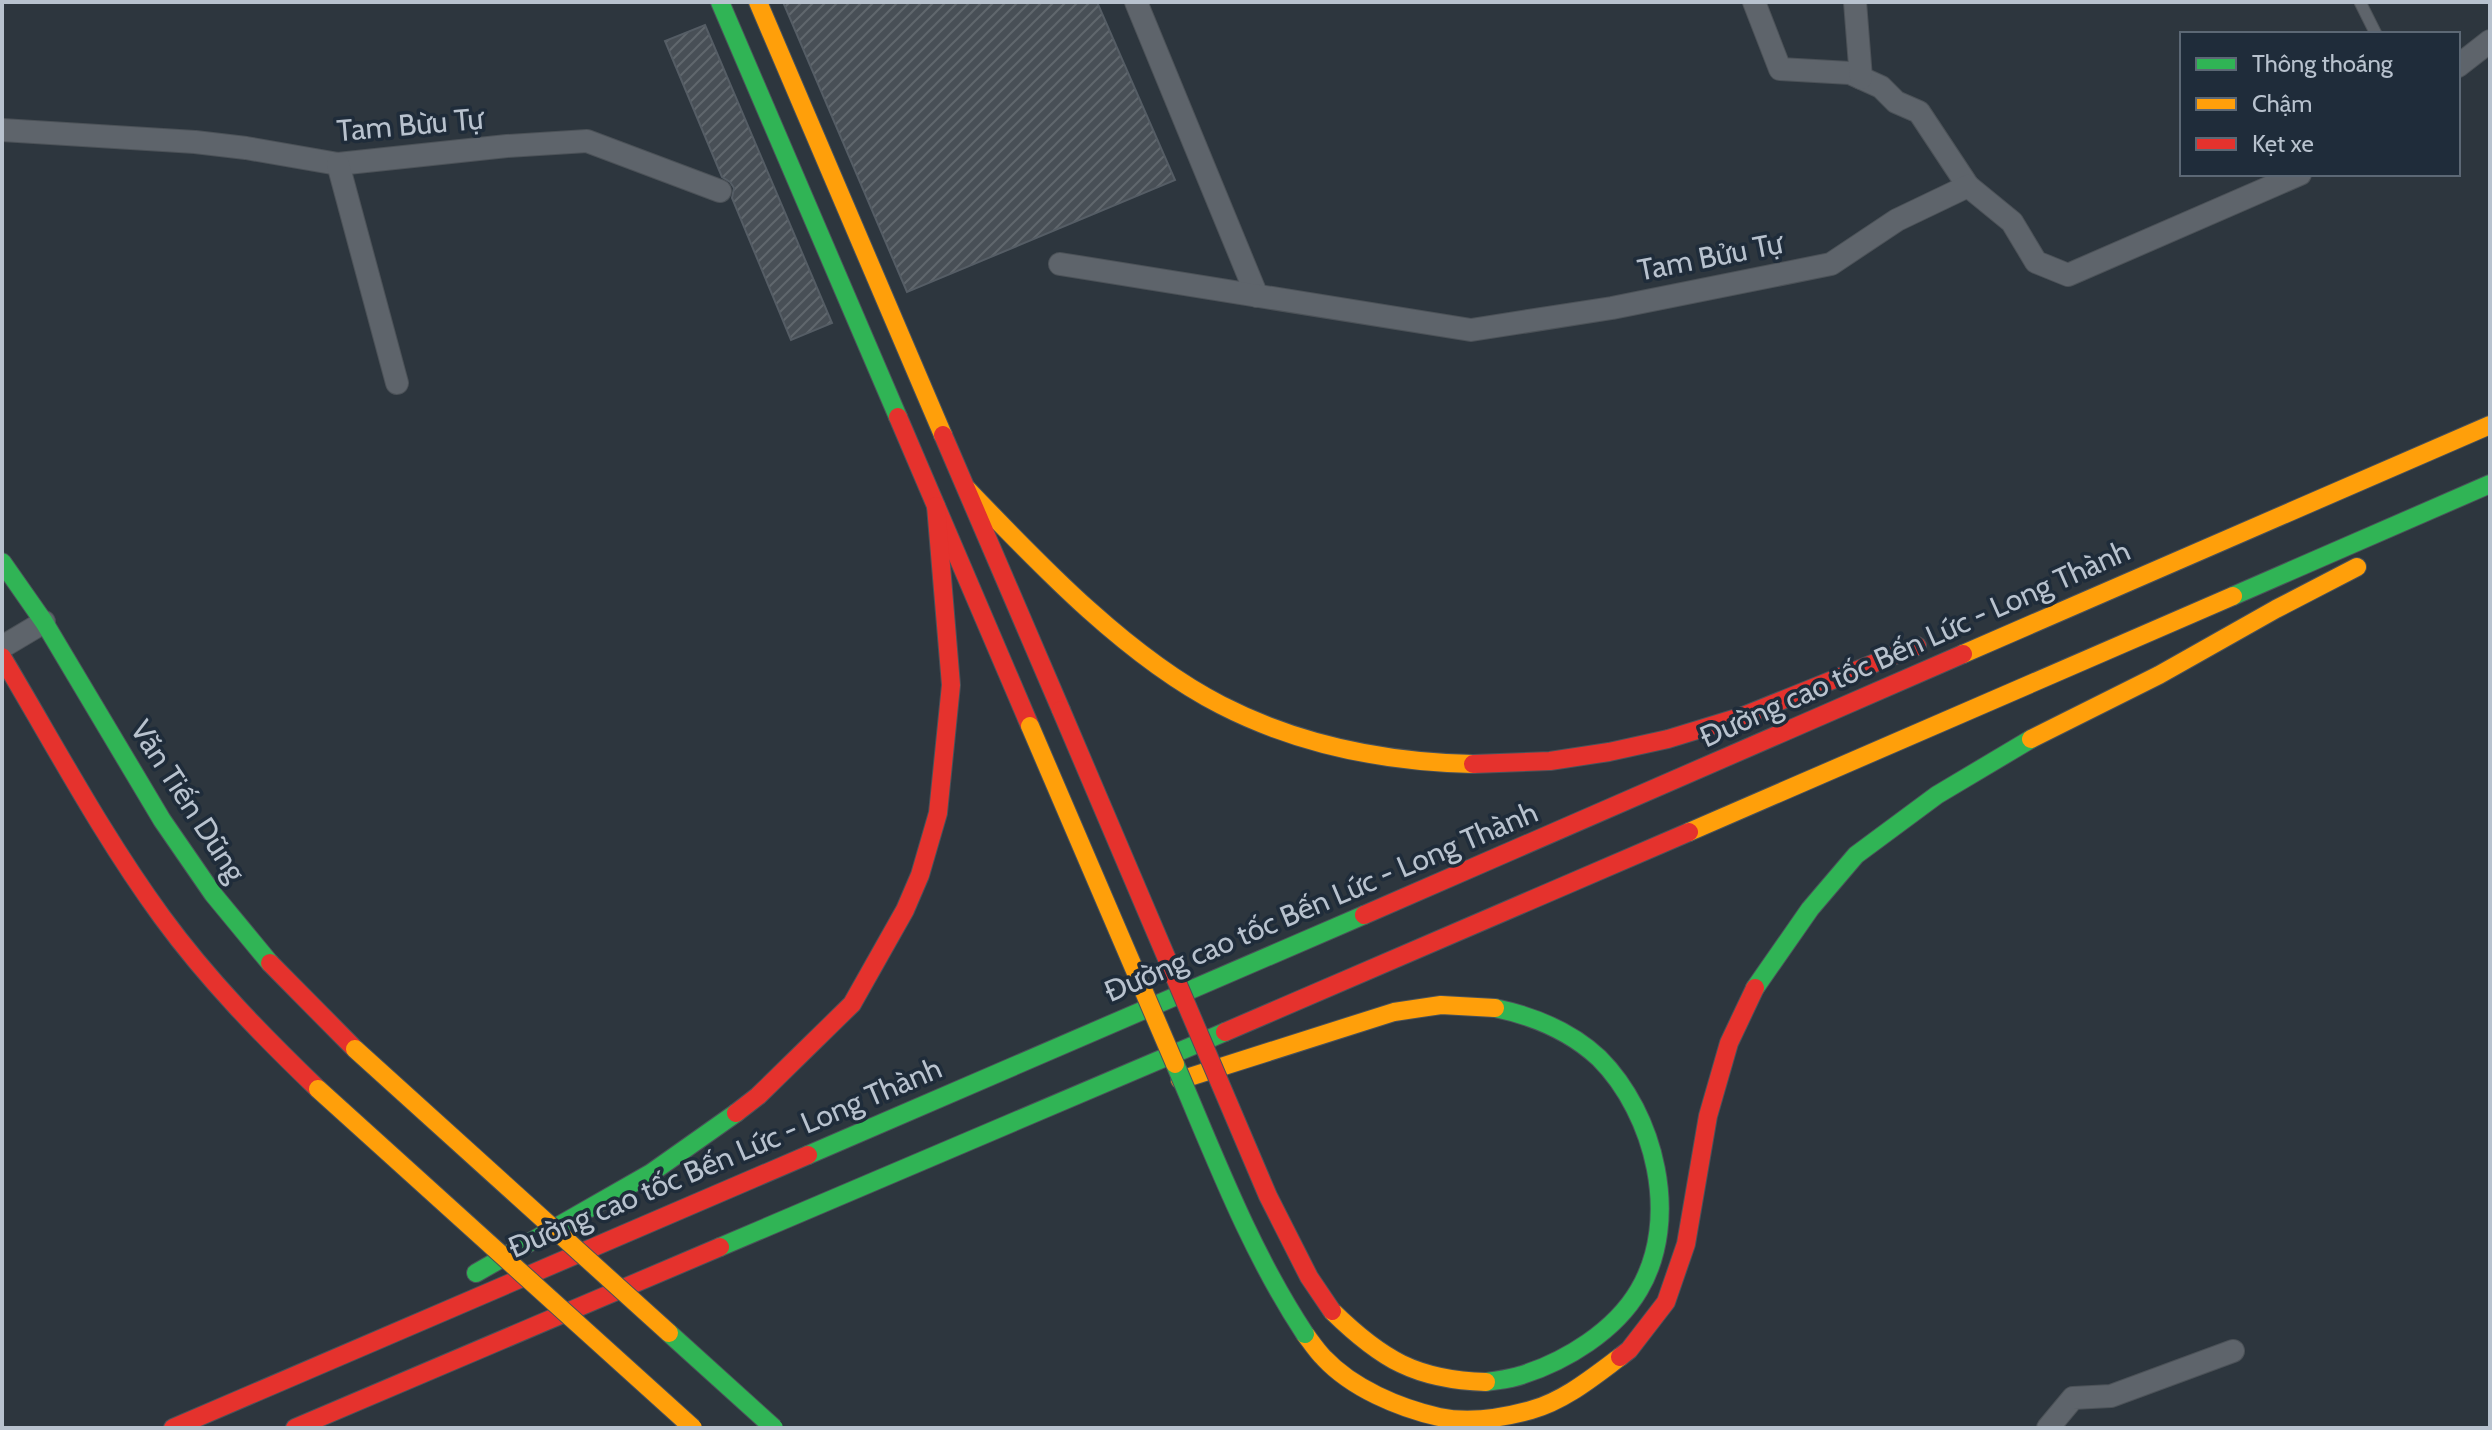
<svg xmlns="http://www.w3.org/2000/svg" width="2492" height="1430" font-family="Cabin,sans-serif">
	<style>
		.building { fill: url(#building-hatch); stroke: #555d65; stroke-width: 2 }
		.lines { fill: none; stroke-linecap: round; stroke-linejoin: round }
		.lane-casing { stroke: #4c5258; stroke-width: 13 }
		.street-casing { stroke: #4c5258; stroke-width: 24 }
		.fast-casing { stroke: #4a5259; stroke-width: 20 }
		.slow-casing { stroke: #4a5259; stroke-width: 20 }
		.jam-casing { stroke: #4a5259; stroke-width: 20 }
		.lane { stroke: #5e646b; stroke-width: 11 }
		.street { stroke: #5e646b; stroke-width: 22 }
		.fast { stroke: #30b455; stroke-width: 18 }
		.slow { stroke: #ff9f0a; stroke-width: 18 }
		.jam { stroke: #e5322d; stroke-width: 18 }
		.fast-bridge-casing { stroke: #4a5259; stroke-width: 20; stroke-linecap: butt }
		.slow-bridge-casing { stroke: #4a5259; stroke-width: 20; stroke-linecap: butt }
		.jam-bridge-casing { stroke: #4a5259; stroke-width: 20; stroke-linecap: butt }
		.fast-bridge { stroke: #30b455; stroke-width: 18 }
		.slow-bridge { stroke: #ff9f0a; stroke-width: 18 }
		.jam-bridge { stroke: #e5322d; stroke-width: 18 }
		.labels { text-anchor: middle; stroke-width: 7; stroke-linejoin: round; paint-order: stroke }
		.street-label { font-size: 30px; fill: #b8c2ce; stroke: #1f2c3a }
	</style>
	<defs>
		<pattern id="building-hatch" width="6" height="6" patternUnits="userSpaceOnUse" patternTransform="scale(2)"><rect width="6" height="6" fill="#484f56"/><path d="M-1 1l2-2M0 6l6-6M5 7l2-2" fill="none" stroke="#60676d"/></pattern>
	</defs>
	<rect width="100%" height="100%" fill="#2d363e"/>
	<g class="building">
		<path d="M783 2H1097L1175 180 907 292Z"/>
		<path d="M705 25 832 323 791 340 732 198 734 188 730 182 722 177 665 41Z"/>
	</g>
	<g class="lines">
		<defs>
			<path id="lane" d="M2360 2 2376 34"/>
			<g id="street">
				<path d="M1136 2 1257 296"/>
				<path d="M1754 2 1780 69 1850 73 1881 87 1896 102 1919 112 1968 186"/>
				<path d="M1855 2 1861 78"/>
				<path d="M2458 66 2490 41"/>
				<path d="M2 130 195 142 246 148 338 164 507 146 587 141 720 191"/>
				<path d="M338 164 397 383"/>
				<path d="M1060 264 1471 330 1612 308 1831 264 1897 220 1968 186 2012 222 2036 262 2068 275 2300 174"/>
				<path d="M2 647 44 622"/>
				<path d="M2048 1428 2073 1398 2111 1396 2233 1351"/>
			</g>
			<g id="fast">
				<path d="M720 2 898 417"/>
				<path d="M2 562 44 622 162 820 213 894 270 963"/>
				<path d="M2233 596 2490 484"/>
				<path d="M1755 988 1810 909 1856 855 1937 795 2031 739"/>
				<path d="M808 1155 1364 915"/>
				<path d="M720 1247 1225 1032"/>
				<path d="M476 1273 651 1173 736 1113"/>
				<path d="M1486 1382C1498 1380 1511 1379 1522 1375 1566 1361 1615 1331 1639 1290 1681 1219 1655 1114 1599 1058 1570 1031 1533 1016 1495 1008"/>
			</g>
			<g id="slow">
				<path d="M758 2 943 435"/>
				<path d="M967 489C1039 564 1127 657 1221 705 1299 745 1386 762 1473 764"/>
				<path d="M1963 654 2490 425"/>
				<path d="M2031 739 2159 675 2276 609 2357 567"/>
				<path d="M1689 832 2233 596"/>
				<path d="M1180 1080 1394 1012 1441 1005 1495 1008"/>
				<path d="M1332 1311C1381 1359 1416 1380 1486 1382"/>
				<path d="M1305 1334C1311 1342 1317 1351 1324 1358 1352 1388 1399 1408 1439 1417 1468 1423 1502 1418 1531 1410 1564 1401 1593 1377 1620 1357"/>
			</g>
			<g id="jam">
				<path d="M898 417 1030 726"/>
				<path d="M943 435 1061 710"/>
				<path d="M2 657C54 744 102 835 162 917 208 980 262 1035 318 1089"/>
				<path d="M1473 764 1550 761 1609 752 1668 739 1743 716 1917 646"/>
				<path d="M1364 915 1963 654"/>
				<path d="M270 963 355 1049"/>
				<path d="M1225 1032 1689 832"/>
				<path d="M736 1113 758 1096 852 1004 905 910 920 875 938 813 951 685 936 506"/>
				<path d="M1620 1357 1629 1350 1666 1302 1686 1244 1708 1116 1729 1043 1755 988"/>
				<path d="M173 1428 808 1155"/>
				<path d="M295 1428 720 1247"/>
			</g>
		</defs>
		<use href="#lane" class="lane-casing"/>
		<use href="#street" class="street-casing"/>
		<use href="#fast" class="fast-casing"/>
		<use href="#slow" class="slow-casing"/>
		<use href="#jam" class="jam-casing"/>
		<use href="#lane" class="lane"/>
		<use href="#street" class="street"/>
		<use href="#fast" class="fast"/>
		<use href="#slow" class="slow"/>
		<use href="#jam" class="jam"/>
		<defs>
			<g id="fast-bridge">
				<path d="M1175 1064C1214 1155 1250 1251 1305 1334"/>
				<path d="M669 1333 774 1428"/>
			</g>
			<g id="slow-bridge">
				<path d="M1030 726 1175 1064"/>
				<path d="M355 1049 669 1333"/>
				<path d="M318 1089 693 1428"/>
			</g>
			<path id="jam-bridge" d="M1061 710 1268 1196 1309 1277 1332 1311"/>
		</defs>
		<use href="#fast-bridge" class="fast-bridge-casing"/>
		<use href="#slow-bridge" class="slow-bridge-casing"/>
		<use href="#jam-bridge" class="jam-bridge-casing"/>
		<use href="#fast-bridge" class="fast-bridge"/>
		<use href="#slow-bridge" class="slow-bridge"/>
		<use href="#jam-bridge" class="jam-bridge"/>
	</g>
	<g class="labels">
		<g class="street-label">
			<text transform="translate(410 125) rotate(-5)" y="10">Tam Bừu Tự</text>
			<text transform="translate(1710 257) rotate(-11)" y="10">Tam Bửu Tự</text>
			<text transform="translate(1915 644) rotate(-24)" y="10">Đường cao tốc Bến Lức - Long Thành</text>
			<text transform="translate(188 801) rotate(57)" y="10">Văn Tiến Dũng</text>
			<text transform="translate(1321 902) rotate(-23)" y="10">Đường cao tốc Bến Lức - Long Thành</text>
			<text transform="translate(725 1158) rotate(-23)" y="10">Đường cao tốc Bến Lức - Long Thành</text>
		</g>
	</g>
	<rect width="2492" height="1430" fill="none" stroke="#b8c2ce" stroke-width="8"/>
	<rect x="2180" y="32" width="280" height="144" fill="#1f2c3a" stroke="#5c6875" stroke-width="2"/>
	<rect x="2196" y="58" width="40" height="12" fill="#30b455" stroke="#5c6875" stroke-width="2"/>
	<text x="2252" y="72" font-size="24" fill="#b8c2ce">Thông thoáng</text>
	<rect x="2196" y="98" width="40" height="12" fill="#ff9f0a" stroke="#5c6875" stroke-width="2"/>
	<text x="2252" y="112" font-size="24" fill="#b8c2ce">Chậm</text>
	<rect x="2196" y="138" width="40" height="12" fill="#e5322d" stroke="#5c6875" stroke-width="2"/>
	<text x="2252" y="152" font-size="24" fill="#b8c2ce">Kẹt xe</text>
</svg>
